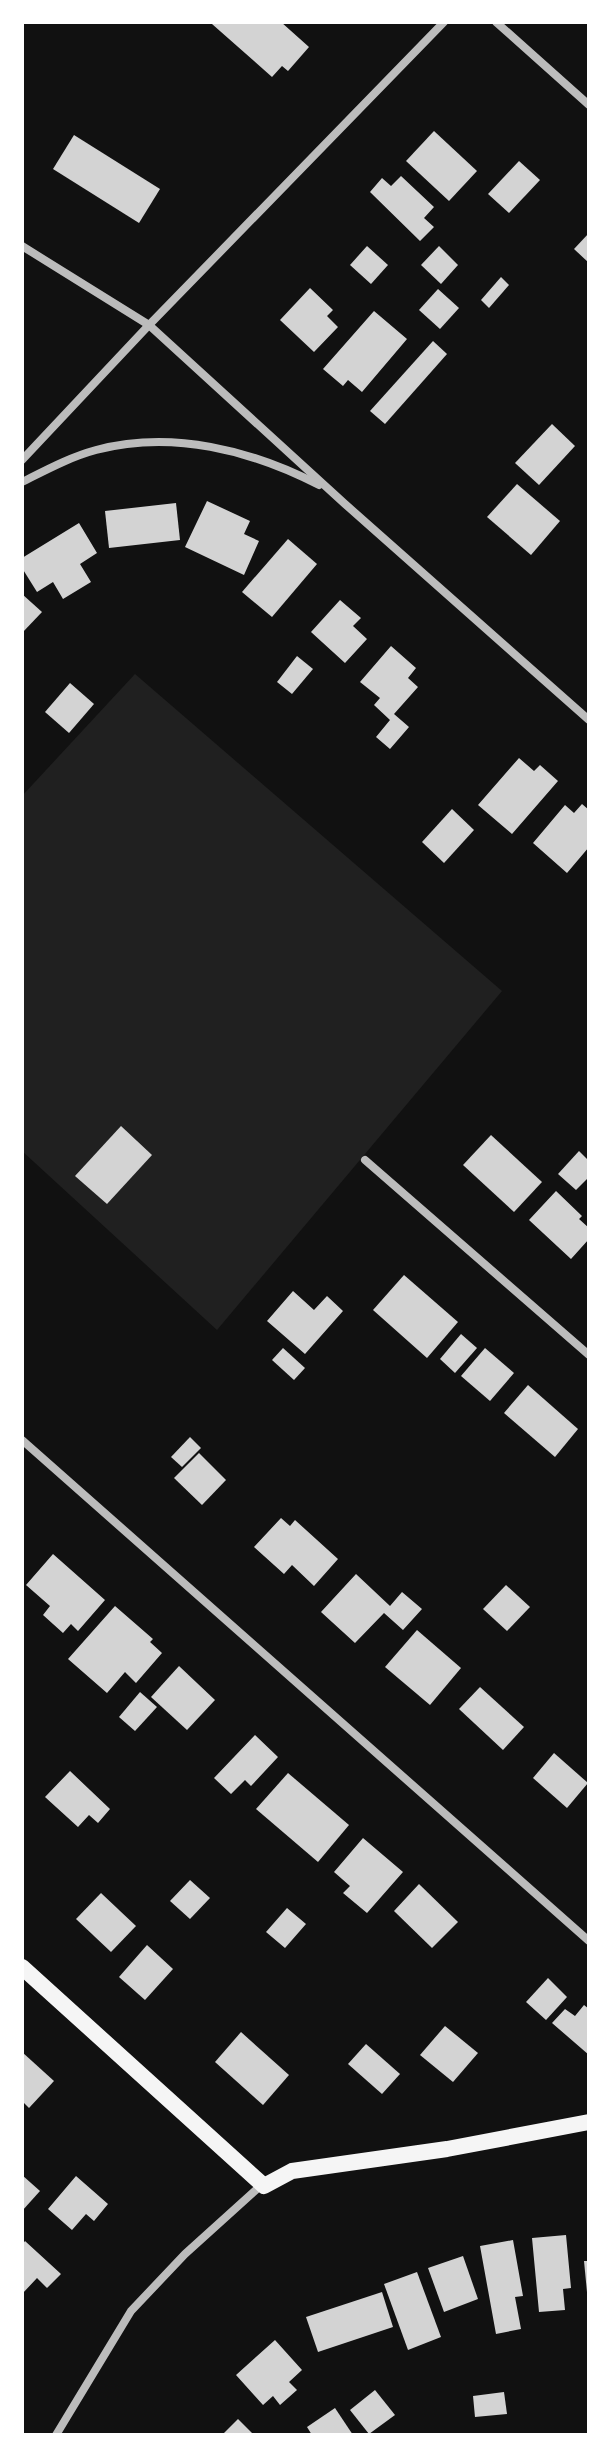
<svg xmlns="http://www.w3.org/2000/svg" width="611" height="2457" font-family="'PT Sans Narrow',sans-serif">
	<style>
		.green { fill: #202020 }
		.building { fill: #d3d3d3 }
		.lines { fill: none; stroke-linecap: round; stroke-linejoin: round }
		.minor { stroke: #bcbcbc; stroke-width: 8 }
		.secondary { stroke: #f5f5f5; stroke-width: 16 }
	</style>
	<rect width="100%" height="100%" fill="#111"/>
	<path class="green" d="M135 674 502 991 217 1330 22 1151V796Z"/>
	<g class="building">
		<path d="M214 22H281L309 47 288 71 282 66 272 77 212 24Z"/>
		<path d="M434 131 477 171 449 201 406 161Z"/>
		<path d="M74 135 160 189 139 223 53 169Z"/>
		<path d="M519 161 540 180 509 213 488 194Z"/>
		<path d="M401 176 434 207 424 218 434 227 420 241 370 192 382 178 391 186Z"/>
		<path d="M589 233V263L574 249Z"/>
		<path d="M367 246 388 265 371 284 350 265Z"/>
		<path d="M439 246 458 265 441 284 421 265Z"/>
		<path d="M501 277 509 285 489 308 481 300Z"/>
		<path d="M310 288 333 310 327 316 338 327 314 352 280 320Z"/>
		<path d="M438 289 459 308 440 329 419 310Z"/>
		<path d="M374 311 407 339 362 392 348 380 343 386 323 369Z"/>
		<path d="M433 341 447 354 385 424 370 411Z"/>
		<path d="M552 424 575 446 539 485 515 463Z"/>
		<path d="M517 484 560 521 531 555 487 517Z"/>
		<path d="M207 501 250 521 244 534 259 541 244 575 185 547Z"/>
		<path d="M176 503 180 540 109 548 105 511Z"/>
		<path d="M79 523 97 553 80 564 91 582 63 599 53 582 37 592 22 568V558Z"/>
		<path d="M288 539 317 564 272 617 242 592Z"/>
		<path d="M22 594 42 612 22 633Z"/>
		<path d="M340 600 361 618 353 626 367 639 345 663 311 632Z"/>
		<path d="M391 646 416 668 408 678 418 687 394 714 409 727 390 749 376 737 390 720 374 705 380 698 360 682Z"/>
		<path d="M297 656 313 669 292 694 277 682Z"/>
		<path d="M70 683 94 704 69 733 45 712Z"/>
		<path d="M519 758 534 771 540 765 558 781 512 834 478 805Z"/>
		<path d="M582 804 589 810V847L567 873 533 843 565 805 574 813Z"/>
		<path d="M452 809 474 830 444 863 422 842Z"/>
		<path d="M121 1126 152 1155 107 1204 75 1176Z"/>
		<path d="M491 1135 542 1182 514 1212 463 1165Z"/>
		<path d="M579 1151 589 1161V1177L576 1190 558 1174Z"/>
		<path d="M556 1191 582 1216 579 1219 589 1228V1239L571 1259 529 1220Z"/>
		<path d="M404 1275 458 1322 427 1358 373 1310Z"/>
		<path d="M293 1291 314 1310 327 1296 343 1311 305 1354 267 1321Z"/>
		<path d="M461 1334 477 1348 455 1373 440 1359Z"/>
		<path d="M283 1348 305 1368 294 1380 272 1360Z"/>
		<path d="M485 1348 514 1373 490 1401 461 1376Z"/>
		<path d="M528 1385 578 1429 555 1457 504 1413Z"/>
		<path d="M190 1437 201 1448 182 1467 171 1457Z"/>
		<path d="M199 1453 226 1480 202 1505 174 1478Z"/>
		<path d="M281 1518 290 1526 295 1520 338 1559 314 1586 292 1565 284 1574 254 1547Z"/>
		<path d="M53 1554 105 1600 78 1631 71 1624 63 1633 43 1615 50 1606 26 1585Z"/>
		<path d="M356 1574 390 1606 402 1592 422 1609 403 1630 384 1613 355 1643 321 1612Z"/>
		<path d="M506 1585 530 1607 507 1631 483 1609Z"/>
		<path d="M115 1606 153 1639 150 1642 162 1653 136 1683 125 1672 107 1693 68 1659Z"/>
		<path d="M417 1630 461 1668 430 1705 385 1667Z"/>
		<path d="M179 1666 215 1700 187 1730 151 1697Z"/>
		<path d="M480 1687 524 1727 503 1750 459 1709Z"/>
		<path d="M140 1692 157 1707 135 1731 119 1717Z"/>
		<path d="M255 1735 278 1757 251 1786 245 1780 231 1794 214 1778Z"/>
		<path d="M554 1753 588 1783 567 1808 533 1778Z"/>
		<path d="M70 1771 110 1809 98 1823 89 1815 78 1827 45 1797Z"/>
		<path d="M288 1773 349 1825 318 1862 256 1809Z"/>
		<path d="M363 1838 403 1872 367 1913 343 1893 350 1886 334 1872Z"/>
		<path d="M190 1880 210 1898 190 1919 170 1901Z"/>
		<path d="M419 1884 458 1922 432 1948 394 1911Z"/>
		<path d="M101 1893 136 1926 111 1952 76 1919Z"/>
		<path d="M287 1908 306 1924 285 1948 266 1932Z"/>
		<path d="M147 1945 173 1969 145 2000 119 1977Z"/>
		<path d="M548 1978 567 1997 546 2020 526 2002Z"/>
		<path d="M584 2005 589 2009V2055L552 2023 565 2009 575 2016Z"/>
		<path d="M445 2026 478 2053 453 2082 420 2055Z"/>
		<path d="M241 2032 289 2075 263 2105 215 2062Z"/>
		<path d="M366 2044 400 2074 382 2094 348 2064Z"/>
		<path d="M22 2052 54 2081 29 2108 22 2101Z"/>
		<path d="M22 2175 40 2191 22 2211Z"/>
		<path d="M76 2176 108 2204 94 2221 86 2214 72 2230 48 2209Z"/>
		<path d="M566 2235 571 2288 563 2289 565 2310 539 2312 532 2238Z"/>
		<path d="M513 2240 523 2296 515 2297 521 2329 496 2334 480 2246Z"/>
		<path d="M25 2241 61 2274 47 2288 37 2278 22 2294V2245Z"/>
		<path d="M463 2256 478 2299 444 2312 428 2268Z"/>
		<path d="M584 2261H589V2291L587 2292Z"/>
		<path d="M417 2272 441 2337 408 2350 384 2284Z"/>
		<path d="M382 2292 393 2327 318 2352 306 2317Z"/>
		<path d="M275 2340 302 2370 289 2382 297 2390 280 2405 273 2396 263 2405 236 2375Z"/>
		<path d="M375 2390 395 2415 369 2434 350 2410Z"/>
		<path d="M504 2392 507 2414 475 2417 473 2396Z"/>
		<path d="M335 2408 353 2435H312L307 2427Z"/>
		<path d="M238 2419 254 2435H222Z"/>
	</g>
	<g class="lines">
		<g class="minor">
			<path d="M496 22 589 105"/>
			<path d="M22 246 149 325 345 504 589 720"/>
			<path d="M22 460 149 325 444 22"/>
			<path d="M22 482C46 470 70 457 96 450 172 430 251 450 319 485"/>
			<path d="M365 1160 589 1355"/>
			<path d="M22 1440 589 1941"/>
			<path d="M56 2435 131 2311 185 2254 257 2189 263 2186"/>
		</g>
		<path class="secondary" d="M22 1967 264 2186 292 2171 447 2149 589 2122"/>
	</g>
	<rect width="611" height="2457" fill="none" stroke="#ffffff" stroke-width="48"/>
</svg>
